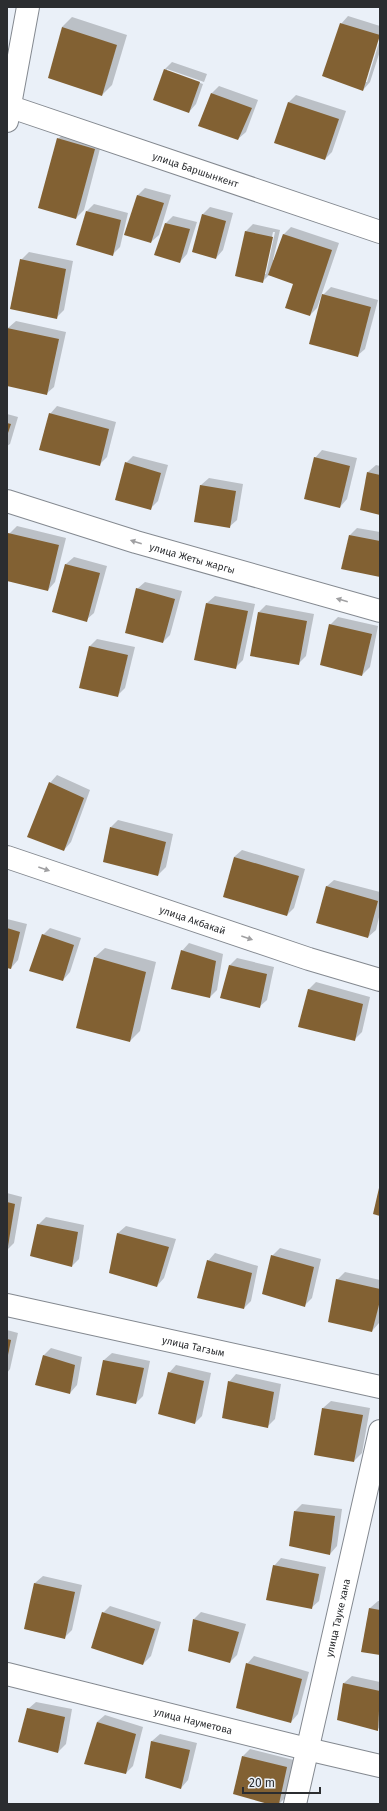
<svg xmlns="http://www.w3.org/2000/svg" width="387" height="1811" font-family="'Fira Sans',sans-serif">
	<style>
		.shadow { fill: #0003; fill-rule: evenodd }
		.building { fill: #826133 }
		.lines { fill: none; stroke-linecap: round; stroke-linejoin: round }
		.minor-casing { stroke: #848990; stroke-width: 24 }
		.minor { stroke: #fff; stroke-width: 22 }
		.oneway { fill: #a0a0a2 }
		.labels { text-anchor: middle; stroke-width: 4; stroke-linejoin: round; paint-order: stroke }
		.street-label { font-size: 10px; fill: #2b2d30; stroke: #eaf0f8 }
	</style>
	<rect width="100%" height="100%" fill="#eaf0f8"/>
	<g class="shadow">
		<path d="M348 16 380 26V32L365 82H367L380 39V51L370 82 363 90 341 24Z"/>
		<path d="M72 17 127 35 112 85 102 95 62 27Z"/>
		<path d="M172 62 207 74 204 82 167 69V71L203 84 196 104 189 112 165 69Z"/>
		<path d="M219 86 258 100 246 132 238 139 212 93Z"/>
		<path d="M296 95 346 111 332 152 325 159 276 143 289 102Z"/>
		<path d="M66 131 102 141 84 210 76 218 58 139Z"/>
		<path d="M145 188 171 195 159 235 151 242 137 196Z"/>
		<path d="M94 204 128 213 120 247 112 255 87 211Z"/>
		<path d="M210 207 233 213 223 250 216 258 193 251 203 214Z"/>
		<path d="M173 216 197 222 187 254 180 262 166 223Z"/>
		<path d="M253 224 280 230 273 260H275L284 234 291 227 339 243 317 308 310 315 294 283 269 275 263 281 236 276 246 231ZM273 232H275L266 274H264Z"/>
		<path d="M29 252 73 261 64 310 56 318 21 260Z"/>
		<path d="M331 287 378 300 365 349 357 356 323 295Z"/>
		<path d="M16 321 66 332 54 387 46 394 7 385V334L8 328Z"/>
		<path d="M57 406 116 422 107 457 99 465 50 414Z"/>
		<path d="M7 414 18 417 10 444 7 446Z"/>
		<path d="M322 450 357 458 347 499 340 507 315 458Z"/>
		<path d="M133 456 168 465 158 501 150 509 126 463Z"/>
		<path d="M376 465 380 466V514L368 472Z"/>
		<path d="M209 478 243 484 237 520 229 527 195 521 201 485Z"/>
		<path d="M17 526 66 538 55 582 48 590 7 580V542L9 534Z"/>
		<path d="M357 528 380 532V576L350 535Z"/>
		<path d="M74 557 107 566 94 613 86 620 66 564Z"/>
		<path d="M145 582 182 591 170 635 163 642 137 589Z"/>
		<path d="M215 596 255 604 243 660 235 668 196 659 207 603Z"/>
		<path d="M266 605 314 614 306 656 298 664 259 612Z"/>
		<path d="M338 617 378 626 370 667 362 675 330 625Z"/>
		<path d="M97 639 135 647 125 688 118 695 90 646Z"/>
		<path d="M57 775 90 790 71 842 64 850 50 783Z"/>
		<path d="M118 820 173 834 166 867 158 875 111 827Z"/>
		<path d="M242 850 305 869 294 908 287 915 234 857Z"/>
		<path d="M334 880 380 892V913L376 930 368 937 326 887Z"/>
		<path d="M7 919 27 924 18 960 11 968 7 967Z"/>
		<path d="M50 928 81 938 70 972 63 980 43 935Z"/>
		<path d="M189 943 223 954 217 990 210 997 182 951Z"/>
		<path d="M105 948 156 962 140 1031 130 1041 94 958Z"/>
		<path d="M237 958 274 967 267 1000 259 1007 230 965Z"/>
		<path d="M316 982 370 997 362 1032 354 1040 308 990Z"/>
		<path d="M7 1193 22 1197 14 1243 7 1250Z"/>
		<path d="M46 1217 84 1225 79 1259 72 1266 38 1225Z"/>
		<path d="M126 1226 176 1239 164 1278 157 1286 110 1273 118 1233Z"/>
		<path d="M280 1248 321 1259 312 1298 304 1306 272 1256Z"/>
		<path d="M215 1253 258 1266 251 1301 244 1308 208 1261Z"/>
		<path d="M345 1272 380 1280V1320L379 1323 372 1331 337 1280Z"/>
		<path d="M7 1330 18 1333 10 1369 7 1373Z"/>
		<path d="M51 1348 82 1357 77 1385 70 1393 44 1355Z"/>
		<path d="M112 1353 150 1361 143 1396 136 1403 97 1395 104 1360Z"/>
		<path d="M176 1365 211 1373 202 1416 195 1423 169 1373Z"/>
		<path d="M236 1374 281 1384 275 1419 268 1426 229 1382Z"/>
		<path d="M331 1401 370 1408 362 1453 354 1461 323 1408Z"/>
		<path d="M302 1504 342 1509 337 1546 330 1554 295 1511Z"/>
		<path d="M281 1558 326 1567 319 1601 311 1608 274 1566Z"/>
		<path d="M43 1576 82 1585 72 1630 64 1638 25 1629 35 1583Z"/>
		<path d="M378 1601H380V1654L362 1651 370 1608Z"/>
		<path d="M110 1606 161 1622 151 1656 143 1664 103 1613Z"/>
		<path d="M201 1612 246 1624 237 1655 230 1662 194 1619Z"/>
		<path d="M254 1656 309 1672 298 1714 291 1722 247 1664Z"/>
		<path d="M352 1676 380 1682V1727L378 1729 344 1683Z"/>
		<path d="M36 1702 72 1709 66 1744 58 1752 28 1709Z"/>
		<path d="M105 1715 143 1727 133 1766 126 1773 97 1722Z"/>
		<path d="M160 1734 197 1743 188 1780 181 1788 146 1777 152 1741Z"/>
		<path d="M250 1749 294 1760 285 1798 279 1804H272L243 1756Z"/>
	</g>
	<g class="building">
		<path d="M340 23 380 35 363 91 322 76Z"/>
		<path d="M62 27 117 45 102 96 48 78Z"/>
		<path d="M164 69 200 82 189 113 153 100Z"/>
		<path d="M211 93 252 108 238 140 198 126Z"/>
		<path d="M288 102 339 119 325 160 274 143Z"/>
		<path d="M57 138 95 149 76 219 38 208Z"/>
		<path d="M137 195 164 203 151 243 124 235Z"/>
		<path d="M86 211 121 220 113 256 76 245Z"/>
		<path d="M202 214 226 221 216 259 192 252Z"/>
		<path d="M165 223 190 229 180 263 154 255Z"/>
		<path d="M245 231 273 237 263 283 235 276Z"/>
		<path d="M283 234 332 250 310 316 285 308 293 284 268 275Z"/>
		<path d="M20 259 66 269 57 319 10 309Z"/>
		<path d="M322 294 371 307 358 357 309 344Z"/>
		<path d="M7 328 59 339 47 395 7 386Z"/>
		<path d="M49 413 109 429 100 466 39 450Z"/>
		<path d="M7 423 11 424 7 436Z"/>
		<path d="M314 457 350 466 340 508 304 499Z"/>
		<path d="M125 462 161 473 151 510 115 500Z"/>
		<path d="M367 472 380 475V515L360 510Z"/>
		<path d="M200 485 236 491 230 528 194 522Z"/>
		<path d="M8 533 59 545 48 591 7 581Z"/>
		<path d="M349 535 380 541V577L341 569Z"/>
		<path d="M65 564 100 573 87 622 52 612Z"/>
		<path d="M136 588 175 599 163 643 125 633Z"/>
		<path d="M206 603 248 611 236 669 194 660Z"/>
		<path d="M258 612 307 621 299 665 250 656Z"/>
		<path d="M329 624 372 634 362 676 320 665Z"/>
		<path d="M89 646 128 655 118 697 79 688Z"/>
		<path d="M49 782 84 798 64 851 27 837Z"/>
		<path d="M110 827 166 842 158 876 103 862Z"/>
		<path d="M234 857 299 876 287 916 223 897Z"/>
		<path d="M326 886 378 901 368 938 316 923Z"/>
		<path d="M7 928 20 932 11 969 7 968Z"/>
		<path d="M42 934 74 945 63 981 29 971Z"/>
		<path d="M181 950 216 961 210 998 171 989Z"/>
		<path d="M94 957 146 972 130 1042 76 1028Z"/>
		<path d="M229 965 267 974 260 1008 220 998Z"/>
		<path d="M308 989 363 1004 355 1041 298 1027Z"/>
		<path d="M379 1188H380V1216L373 1214Z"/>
		<path d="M7 1202 15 1204 8 1246 7 1245Z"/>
		<path d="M37 1224 78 1232 72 1267 30 1256Z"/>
		<path d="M117 1233 169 1247 157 1287 109 1273Z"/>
		<path d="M271 1255 314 1267 305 1307 262 1294Z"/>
		<path d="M207 1260 252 1273 244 1309 197 1298Z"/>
		<path d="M336 1279 380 1289V1301L372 1332 328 1322Z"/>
		<path d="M7 1339 11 1340 8 1355H7Z"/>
		<path d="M43 1355 75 1365 70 1394 35 1385Z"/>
		<path d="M103 1360 144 1368 136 1404 96 1395Z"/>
		<path d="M168 1372 204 1381 195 1424 158 1414Z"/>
		<path d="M228 1381 274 1392 268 1428 222 1418Z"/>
		<path d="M322 1408 363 1415 354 1462 314 1455Z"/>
		<path d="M294 1511 335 1516 330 1555 289 1546Z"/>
		<path d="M273 1565 319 1574 312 1609 266 1600Z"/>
		<path d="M34 1583 75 1592 65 1639 24 1629Z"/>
		<path d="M369 1608 380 1610V1655L361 1652Z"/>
		<path d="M102 1612 155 1629 143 1665 91 1648Z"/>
		<path d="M193 1619 239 1632 230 1663 188 1651Z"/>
		<path d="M246 1663 302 1679 291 1723 236 1708Z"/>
		<path d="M343 1683 380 1691 378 1731 337 1720Z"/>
		<path d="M27 1708 65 1717 58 1753 18 1742Z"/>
		<path d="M97 1722 136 1734 126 1774 84 1764Z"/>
		<path d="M151 1741 190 1750 181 1789 145 1778Z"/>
		<path d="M242 1756 287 1767 279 1804H268L233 1794Z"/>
	</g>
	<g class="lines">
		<defs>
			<g id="minor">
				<path id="s1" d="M11 107 380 232"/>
				<path d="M7 121 28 7"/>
				<path id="s2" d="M7 501 136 542 380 611"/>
				<path id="s3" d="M7 857 309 959 380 980"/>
				<path id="s4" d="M7 1305 380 1387"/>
				<path id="s5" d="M7 1674 307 1749 380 1766"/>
				<path id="s6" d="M295 1804 380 1431"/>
			</g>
		</defs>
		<use href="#minor" class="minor-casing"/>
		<use href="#minor" class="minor"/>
	</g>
	<defs><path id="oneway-solid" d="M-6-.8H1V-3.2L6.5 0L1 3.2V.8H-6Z"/></defs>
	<g class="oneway">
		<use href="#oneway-solid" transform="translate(136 542) rotate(-163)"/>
		<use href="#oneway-solid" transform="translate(342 600) rotate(-164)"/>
		<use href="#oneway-solid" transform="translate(44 869) rotate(19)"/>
		<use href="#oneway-solid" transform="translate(247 938) rotate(19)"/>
	</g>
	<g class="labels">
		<g class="street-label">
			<text dy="4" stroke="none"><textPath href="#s1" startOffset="195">улица Баршынкент</textPath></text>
			<text dy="4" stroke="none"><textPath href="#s2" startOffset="194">улица Жеты жаргы</textPath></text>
			<text dy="4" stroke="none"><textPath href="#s3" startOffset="196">улица Акбакай</textPath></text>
			<text dy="4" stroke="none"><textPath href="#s4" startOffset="191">улица Тагзым</textPath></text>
			<text dy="4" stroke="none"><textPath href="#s6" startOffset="191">улица Тауке хана</textPath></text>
			<text dy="4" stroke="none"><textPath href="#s5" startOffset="192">улица Науметова</textPath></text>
		</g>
	</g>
	<rect width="387" height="1811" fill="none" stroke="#2b2d30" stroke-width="16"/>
	<path d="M243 1787v6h77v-6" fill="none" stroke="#2b2d30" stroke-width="2"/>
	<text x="249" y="1787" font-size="12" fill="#2b2d30" stroke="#eaf0f8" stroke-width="3" paint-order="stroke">20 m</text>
</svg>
